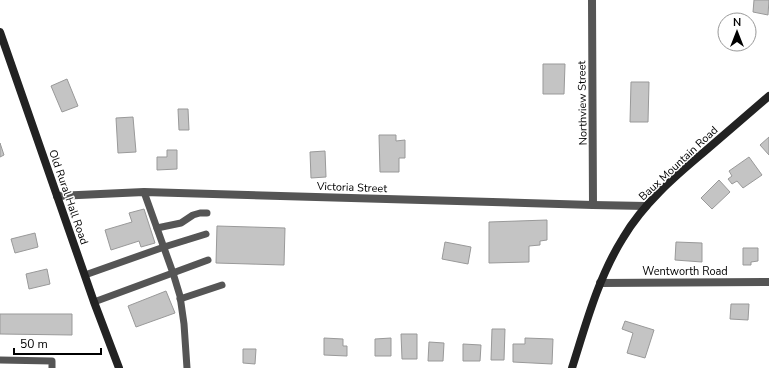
<svg xmlns="http://www.w3.org/2000/svg" width="769" height="368" font-family="'Nunito Sans',sans-serif">
	<style>
		.building { fill: #c4c4c4; stroke: #999 }
		.lines { fill: none; stroke-linecap: round; stroke-linejoin: round }
		.lane { stroke: #555; stroke-width: 7 }
		.street { stroke: #555; stroke-width: 8 }
		.secondary { stroke: #222; stroke-width: 8 }
		.labels { text-anchor: middle; stroke-width: 3; stroke-linejoin: round; paint-order: stroke }
		.street-label { font-size: 11px; fill: #000; stroke: #fff }
	</style>
	<rect width="100%" height="100%" fill="#fff"/>
	<g class="building">
		<path d="M754 0H769L768 15 753 12Z"/>
		<path d="M543 64H565L564 94H543Z"/>
		<path d="M67 79 78 106 62 112 51 86Z"/>
		<path d="M631 82H649L648 122H630Z"/>
		<path d="M178 109H188L189 130H179Z"/>
		<path d="M133 117 136 152 118 153 116 118Z"/>
		<path d="M379 135H396V141L405 140V158H399V172H380Z"/>
		<path d="M769 137V155L760 145Z"/>
		<path d="M0 143 4 155 0 157Z"/>
		<path d="M167 150H177V169L157 170V157H167Z"/>
		<path d="M325 151 326 177 311 178 310 152Z"/>
		<path d="M749 157 762 175 743 188 737 181 732 184 728 179 732 176 729 171Z"/>
		<path d="M719 180 730 192 712 209 701 198Z"/>
		<path d="M144 209 155 243 141 247 139 241 111 250 105 230 132 222 129 213Z"/>
		<path d="M547 220V240L540 241V245L529 246V262L489 263V222Z"/>
		<path d="M217 226 285 228 284 265 216 263Z"/>
		<path d="M35 233 38 247 15 253 11 239Z"/>
		<path d="M445 242 471 247 468 264 442 259Z"/>
		<path d="M676 242 702 243V262L675 260Z"/>
		<path d="M743 248H758V261L751 262V265H743Z"/>
		<path d="M47 269 50 284 29 289 26 274Z"/>
		<path d="M166 291 175 313 136 327 128 306Z"/>
		<path d="M731 304H749L748 320 730 319Z"/>
		<path d="M0 314H72V335L0 334Z"/>
		<path d="M625 321 654 330 645 358 627 353 633 333 622 329Z"/>
		<path d="M492 329H505L504 360H491Z"/>
		<path d="M401 334H417V359H402Z"/>
		<path d="M324 338 343 339V346H347V356L324 355Z"/>
		<path d="M391 338V356H375V339Z"/>
		<path d="M525 338 553 339 552 364 513 362V344H525Z"/>
		<path d="M429 342 444 343 443 361H428Z"/>
		<path d="M463 344 481 345 480 361H463Z"/>
		<path d="M243 349H256L255 364 243 363Z"/>
	</g>
	<g class="lines">
		<g class="lane">
			<path d="M144 192 173 273 180 296 184 324 187 368"/>
			<path d="M157 228 181 223 193 215 200 213H207"/>
			<path d="M85 275 164 247 206 234"/>
			<path d="M180 299 222 285"/>
			<path d="M94 302 208 260"/>
			<path d="M0 360 52 361V368"/>
		</g>
		<g class="street">
			<path d="M592 0 593 205"/>
			<path d="M57 196 144 192 593 205 646 206"/>
			<path d="M600 283 769 282"/>
		</g>
		<g class="secondary">
			<path d="M0 32 94 302 119 368"/>
			<path d="M572 368C586 324 598 278 623 238 643 204 674 177 704 152 726 133 747 115 769 96"/>
		</g>
	</g>
	<g class="labels">
		<g class="street-label">
			<text transform="translate(582 103) rotate(-91)" y="4">Northview Street</text>
			<text transform="translate(678 163) rotate(-43)" y="4">Baux Mountain Road</text>
			<text transform="translate(352 187) rotate(2)" y="4">Victoria Street</text>
			<text transform="translate(69 197) rotate(71)" y="4">Old Rural Hall Road</text>
			<text x="685" y="275">Wentworth Road</text>
		</g>
	</g>
	<g transform="translate(737 32)"><circle r="19" fill="#ffffff" stroke="#999999"/>
	<path d="M0-3L7 15L0 10L-7 15Z" fill="#000000"/>
	<text y="-6" font-size="11" font-weight="bold" text-anchor="middle" fill="#000000">N</text>
	</g>
	<path d="M14 348v6h87v-6" fill="none" stroke="#000000" stroke-width="2"/>
	<text x="20" y="348" font-size="12" fill="#000000" stroke="#ffffff" stroke-width="3" paint-order="stroke">50 m</text>
</svg>
